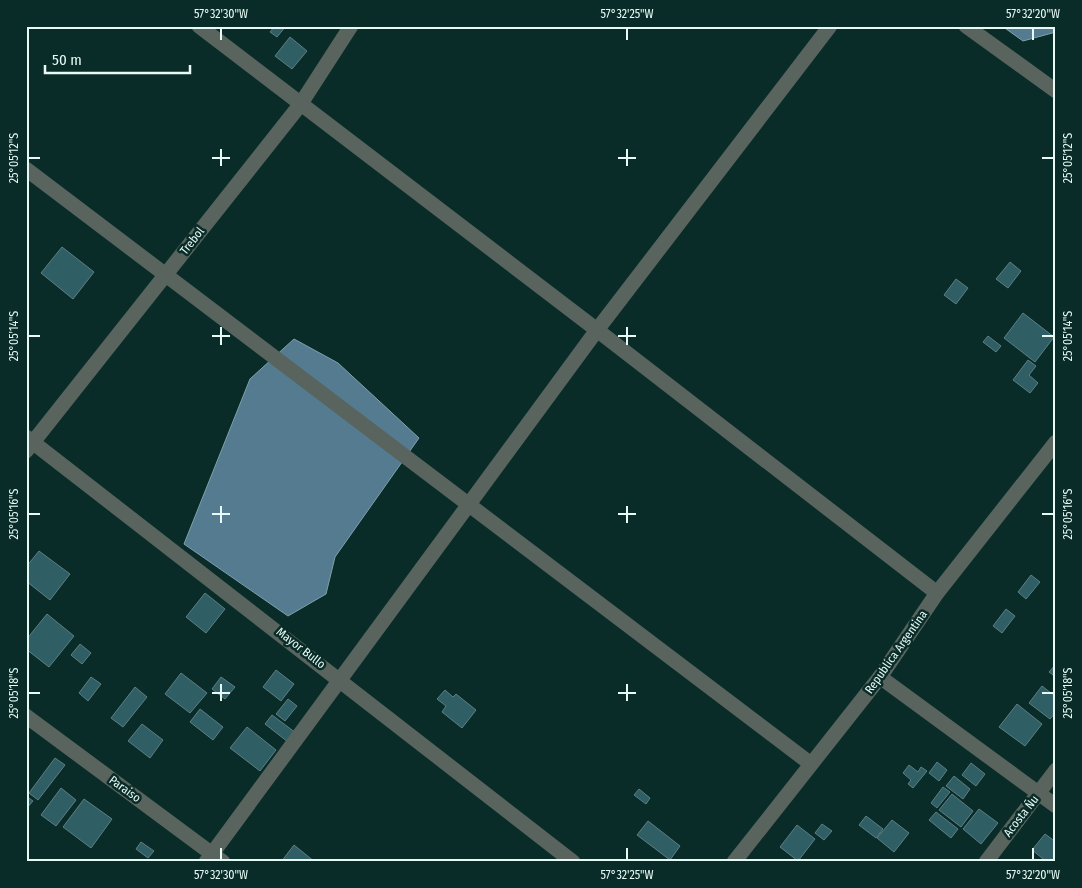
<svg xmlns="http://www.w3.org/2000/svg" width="1082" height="888" font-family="'Fira Sans Condensed',sans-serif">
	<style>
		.water { fill: #547b8f; stroke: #80a1ae }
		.building { fill: #2f5e65; stroke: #5d7f84 }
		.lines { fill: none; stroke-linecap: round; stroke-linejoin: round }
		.minor { stroke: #58645d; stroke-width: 15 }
		.ticks { fill: none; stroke: #e7faf6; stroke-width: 2 }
		.labels { text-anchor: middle; stroke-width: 5; stroke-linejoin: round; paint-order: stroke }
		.street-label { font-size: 12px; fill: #e7faf6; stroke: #0a2c28 }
		.neatline { fill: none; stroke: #e7faf6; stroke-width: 2 }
		.ticks-label { font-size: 12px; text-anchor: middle; fill: #e7faf6 }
	</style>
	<rect width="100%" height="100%" fill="#0a2c28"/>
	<g class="water">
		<path d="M1002 26H1056V32L1023 41Z"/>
		<path d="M294 339 338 363 419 438 335 557 326 594 288 616 184 544 250 379Z"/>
	</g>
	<g class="building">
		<path d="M275 26H286L277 37 270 32Z"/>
		<path d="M290 37 307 51 292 69 275 56Z"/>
		<path d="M62 247 94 272 73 299 41 273Z"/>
		<path d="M1010 262 1021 271 1008 288 996 279Z"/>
		<path d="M956 279 968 288 956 304 944 295Z"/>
		<path d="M1023 313 1054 337 1035 362 1004 338Z"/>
		<path d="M988 336 1001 346 996 352 983 342Z"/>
		<path d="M1028 360 1036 366 1029 375 1038 383 1030 393 1013 380Z"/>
		<path d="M39 551 70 574 50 600 26 581V567Z"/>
		<path d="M1031 575 1040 582 1026 599 1018 592Z"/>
		<path d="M205 593 225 609 206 633 186 617Z"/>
		<path d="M1006 609 1015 616 1002 633 993 626Z"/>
		<path d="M47 614 74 636 49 667 26 649V640Z"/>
		<path d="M80 644 91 653 82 664 71 655Z"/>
		<path d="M1056 664V677L1049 672Z"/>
		<path d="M276 670 294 684 281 701 263 687Z"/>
		<path d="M181 673 207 693 190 713 165 694Z"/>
		<path d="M91 677 101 684 88 701 79 693Z"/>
		<path d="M221 677 235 687 225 699 212 689Z"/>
		<path d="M1042 686 1056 697V712L1050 719 1029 703Z"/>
		<path d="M135 687 147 697 123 727 111 718Z"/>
		<path d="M445 690 453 697 456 694 476 710 462 728 442 712 446 706 437 699Z"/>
		<path d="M288 699 297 706 285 721 276 714Z"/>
		<path d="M1017 704 1042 724 1025 746 999 727Z"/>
		<path d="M200 709 223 727 213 740 190 722Z"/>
		<path d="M272 715 296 733 288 742 265 724Z"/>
		<path d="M142 724 163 740 150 758 128 741Z"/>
		<path d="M247 727 276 750 260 771 230 748Z"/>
		<path d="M55 758 65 765 38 800 29 793Z"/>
		<path d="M937 762 947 770 939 781 929 773Z"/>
		<path d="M971 763 985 774 976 786 962 775Z"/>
		<path d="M909 765 918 772 921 767 927 771 913 788 908 784 911 780 903 773Z"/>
		<path d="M954 776 970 789 963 799 946 786Z"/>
		<path d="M943 787 950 792 937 808 931 803Z"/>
		<path d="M61 788 76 800 56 826 41 815Z"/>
		<path d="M639 789 650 798 646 804 634 795Z"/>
		<path d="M952 794 973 811 961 827 939 810Z"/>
		<path d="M26 796 33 801 26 809Z"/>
		<path d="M84 799 112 819 91 848 63 827Z"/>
		<path d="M979 809 998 823 981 844 963 829Z"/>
		<path d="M936 812 958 829 951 838 929 820Z"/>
		<path d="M866 816 883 829 876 838 859 825Z"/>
		<path d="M892 820 909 833 894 852 877 838Z"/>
		<path d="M648 821 680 846 670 860 637 835Z"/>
		<path d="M822 824 832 831 824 840 815 833Z"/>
		<path d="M797 825 815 839 798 861 780 847Z"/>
		<path d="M1045 834 1056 842V862H1047L1032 850Z"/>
		<path d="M141 842 154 851 148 858 136 849Z"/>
		<path d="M294 845 315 862H281Z"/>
	</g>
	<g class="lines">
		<g class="minor">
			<path d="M199 26 597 330 937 593"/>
			<path d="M966 26 1056 91"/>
			<path d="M26 169 811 764"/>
			<path d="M26 437 573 862"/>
			<path d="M26 451 300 105 351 26"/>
			<path d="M880 677 1056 806"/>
			<path d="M26 716 223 862"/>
			<path d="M206 862 597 330 830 26"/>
			<path d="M734 862 880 677 937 593 1056 442"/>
			<path d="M986 862 1056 770"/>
		</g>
	</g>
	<path class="ticks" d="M221 28V40M627 28V40M1033 28V40M221 149V166M627 149V166M28 158H40M212 158H230M618 158H636M1042 158H1054M221 327V345M627 327V345M28 336H40M212 336H230M618 336H636M1042 336H1054M221 506V523M627 506V523M28 514H40M212 514H230M618 514H636M1042 514H1054M221 684V701M627 684V701M28 693H40M212 693H230M618 693H636M1042 693H1054M221 848V860M627 848V860M1033 848V860"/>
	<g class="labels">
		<g class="street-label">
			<text transform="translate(192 241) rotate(-52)" y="4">Trebol</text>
			<text transform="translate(301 648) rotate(38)" y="4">Mayor Bullo</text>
			<text transform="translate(896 652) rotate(-55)" y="4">Republica Argentina</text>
			<text transform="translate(125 789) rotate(36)" y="4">Paraiso</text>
			<text transform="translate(1021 816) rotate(-52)" y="4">Acosta Ñu</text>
		</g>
	</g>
	<rect width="1082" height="888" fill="none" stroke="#0a2c28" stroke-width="55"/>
	<path d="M45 65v8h145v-8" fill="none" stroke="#e7faf6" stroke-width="2.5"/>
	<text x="52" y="65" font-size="15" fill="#e7faf6" stroke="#0a2c28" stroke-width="4" paint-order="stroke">50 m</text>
	<rect x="28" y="28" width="1026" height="832" class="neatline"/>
	<g class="ticks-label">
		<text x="221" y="18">57°32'30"W</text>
		<text x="627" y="18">57°32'25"W</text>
		<text x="1033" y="18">57°32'20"W</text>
		<text transform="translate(14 158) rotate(-90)" y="4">25°05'12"S</text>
		<text transform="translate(1068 158) rotate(-90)" y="4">25°05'12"S</text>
		<text transform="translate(14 336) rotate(-90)" y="4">25°05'14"S</text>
		<text transform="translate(1068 336) rotate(-90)" y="4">25°05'14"S</text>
		<text transform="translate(14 514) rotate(-90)" y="4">25°05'16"S</text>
		<text transform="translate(1068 514) rotate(-90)" y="4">25°05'16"S</text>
		<text transform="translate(14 693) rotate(-90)" y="4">25°05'18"S</text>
		<text transform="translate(1068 693) rotate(-90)" y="4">25°05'18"S</text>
		<text x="221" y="879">57°32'30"W</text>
		<text x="627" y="879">57°32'25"W</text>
		<text x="1033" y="879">57°32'20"W</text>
	</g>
</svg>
